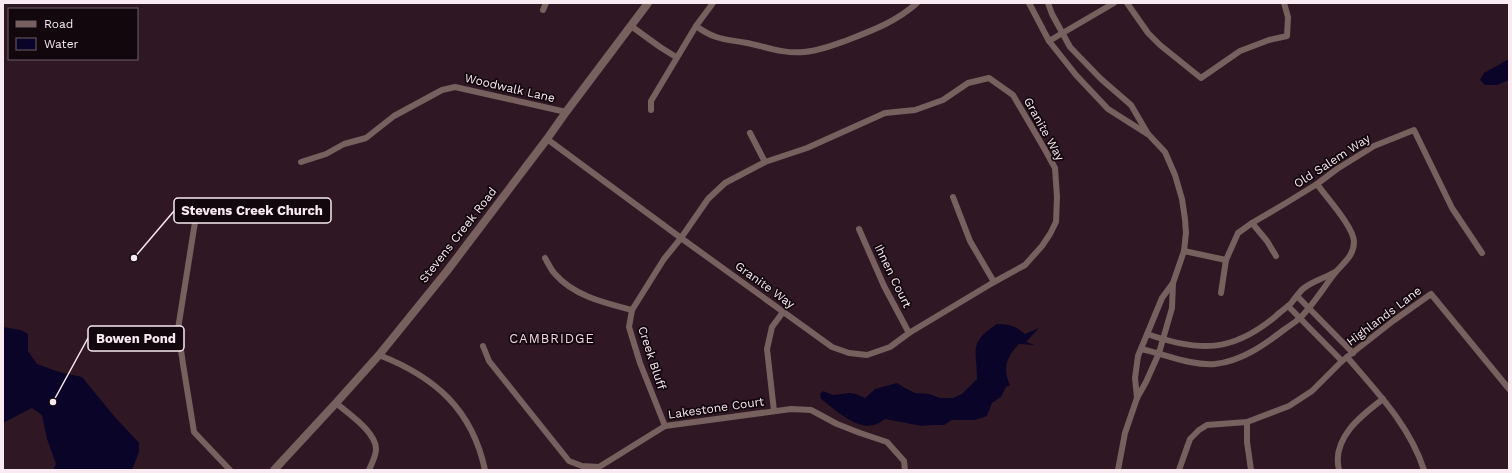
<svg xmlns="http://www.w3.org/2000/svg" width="1512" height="473" font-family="'Work Sans',sans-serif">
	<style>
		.water { fill: #0a0428 }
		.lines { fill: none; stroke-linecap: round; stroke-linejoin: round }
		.minor { stroke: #78605e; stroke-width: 6 }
		.tertiary { stroke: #78605e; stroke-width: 8 }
		.labels { text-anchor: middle; stroke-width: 3.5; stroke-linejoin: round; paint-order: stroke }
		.street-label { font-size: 12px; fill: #f9e9f0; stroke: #11070c }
		.neighbourhood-label { font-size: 13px; letter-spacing: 1px; fill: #f5d4e2; stroke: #11070c }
		.leader { fill: none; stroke: #f9e9f0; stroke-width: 1.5 }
		.callout-dot { fill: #f9e9f0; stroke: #11070c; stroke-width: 1.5 }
		.callout { fill: #11070c; stroke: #f9e9f0; stroke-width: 1.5 }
		.callout-label { font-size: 13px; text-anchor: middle; font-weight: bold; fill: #f9e9f0 }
	</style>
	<rect width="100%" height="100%" fill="#2f1823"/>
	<g class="water">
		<path d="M1509 59V80L1497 85H1485L1480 80 1484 73Z"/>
		<path d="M997 324C1009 324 1016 326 1025 334L1039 328 1026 342 1035 345 1019 344C1007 356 1002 369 1010 385L1006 387 1001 397 992 403 987 416 975 420H952L944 425H931L922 426 885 419C882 421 879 423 877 424 857 432 835 409 821 399L820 394 823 391 833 395 850 393 856 394 865 398 875 389 897 383 905 388 915 393 929 394 940 398H953L962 394 977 379C977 349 968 343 997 324Z"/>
		<path d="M3 327 21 330 28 334V351L37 364 59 372 82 377 114 416 139 443V452L132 470H53L56 464 47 439 42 415 32 408 3 423Z"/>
	</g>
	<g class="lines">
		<g class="minor">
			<path d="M1029 3 1049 41 1076 75 1108 109 1149 135 1165 152 1175 175 1182 199 1185 219 1186 233 1184 251 1173 283 1172 308 1159 353 1146 382 1137 398 1125 433 1118 470"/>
			<path d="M1048 3 1052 14 1070 47 1101 79 1131 105 1148 134"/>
			<path d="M1127 3 1148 33 1160 45 1201 78 1240 51 1269 40 1287 36 1288 17 1284 3"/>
			<path d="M543 10 546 3"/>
			<path d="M631 26 660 47 676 57"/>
			<path d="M696 26C715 40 725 39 747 43 766 47 784 54 804 52 818 51 831 46 845 41 871 31 896 22 917 3"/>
			<path d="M1049 41 1114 3"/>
			<path d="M651 110V101L696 26 713 3"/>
			<path d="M750 133 765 162"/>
			<path d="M547 139 681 238 832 347 849 353 867 355 890 347 909 333 994 282 1025 265 1042 246 1050 234 1056 222 1057 197 1055 168 1044 148 1013 95 989 78 968 83 943 100 915 110 885 113 807 148 765 162 725 183 708 199 681 238 664 259 632 310 629 327 640 363 665 426"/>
			<path d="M301 162 326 154 344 144 366 138 394 116 442 90 455 87 566 112"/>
			<path d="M953 197 970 241 994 282"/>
			<path d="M195 222 178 329 183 364 194 432 230 470"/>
			<path d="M1252 223 1267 241 1276 256"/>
			<path d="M859 229 884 286 909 333"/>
			<path d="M1184 251 1226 260"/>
			<path d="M545 258C548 263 551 270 555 274 574 296 605 303 632 310"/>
			<path d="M1221 293 1226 260 1238 233 1252 223 1286 203 1317 184 1337 169 1374 146 1414 130 1452 208 1482 253"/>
			<path d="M1297 296 1353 353"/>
			<path d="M1288 306 1342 361"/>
			<path d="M1147 334C1199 352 1232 353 1276 316 1281 311 1288 307 1292 302 1296 297 1300 291 1304 288 1313 281 1325 278 1335 272"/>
			<path d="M483 346 489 361 569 461 582 466 599 467 665 426 791 409 811 410 837 424 860 433 887 442 904 461 905 470"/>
			<path d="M1141 349C1165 354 1191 366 1215 364 1242 361 1264 345 1285 329 1291 325 1297 321 1302 316 1315 302 1324 287 1335 273 1343 263 1354 256 1354 242 1354 227 1326 197 1317 184"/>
			<path d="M379 355C435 377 472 409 485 470"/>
			<path d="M1347 357C1377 392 1410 426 1424 470"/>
			<path d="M1137 398 1135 378 1138 356 1162 298 1173 283"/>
			<path d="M336 403C349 414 376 432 376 449 376 456 372 463 369 470"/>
			<path d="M774 411 767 349 772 327 783 312"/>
			<path d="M1247 422V442L1251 470"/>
			<path d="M1179 470 1190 439 1199 430 1207 425 1247 422 1289 406 1312 391 1342 361 1393 321 1431 294 1509 389"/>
			<path d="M1339 470C1331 438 1362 415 1383 399"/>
		</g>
		<path class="tertiary" d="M274 470 336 403 379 355 447 271 547 139 566 112 648 3"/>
	</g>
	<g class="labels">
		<g class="street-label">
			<text transform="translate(510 88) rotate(13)" y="4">Woodwalk Lane</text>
			<text transform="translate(1044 129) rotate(61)" y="4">Granite Way</text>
			<text transform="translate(1332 161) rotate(-33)" y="4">Old Salem Way</text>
			<text transform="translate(458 235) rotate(-52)" y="4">Stevens Creek Road</text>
			<text transform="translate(893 276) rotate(64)" y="4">Ihnen Court</text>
			<text transform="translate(765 285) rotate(36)" y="4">Granite Way</text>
			<text transform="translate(1384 316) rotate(-37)" y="4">Highlands Lane</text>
			<text transform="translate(652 358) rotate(72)" y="4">Creek Bluff</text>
			<text transform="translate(716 408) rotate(-8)" y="4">Lakestone Court</text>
		</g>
		<g class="neighbourhood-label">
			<text x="552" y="343">CAMBRIDGE</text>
		</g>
	</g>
	<path class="leader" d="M134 258L174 211M53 402L88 338"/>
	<g class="callout-dot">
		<circle cx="134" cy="258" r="4"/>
		<circle cx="53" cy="402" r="4"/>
	</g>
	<g class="callout">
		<rect x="174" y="198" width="157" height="25" rx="4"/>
		<rect x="88" y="326" width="96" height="25" rx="4"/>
	</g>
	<g class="callout-label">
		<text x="252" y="215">Stevens Creek Church</text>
		<text x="136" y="343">Bowen Pond</text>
	</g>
	<rect width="1512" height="473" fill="none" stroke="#f9e9f0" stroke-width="8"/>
	<rect x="8" y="8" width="130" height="52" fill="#11070c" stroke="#6e6167"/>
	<rect x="16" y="21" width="20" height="6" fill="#78605e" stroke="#6e6167"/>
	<text x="44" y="28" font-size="12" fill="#f9e9f0">Road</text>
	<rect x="16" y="38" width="20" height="12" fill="#0a0428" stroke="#6e6167"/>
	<text x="44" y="48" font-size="12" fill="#f9e9f0">Water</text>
</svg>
